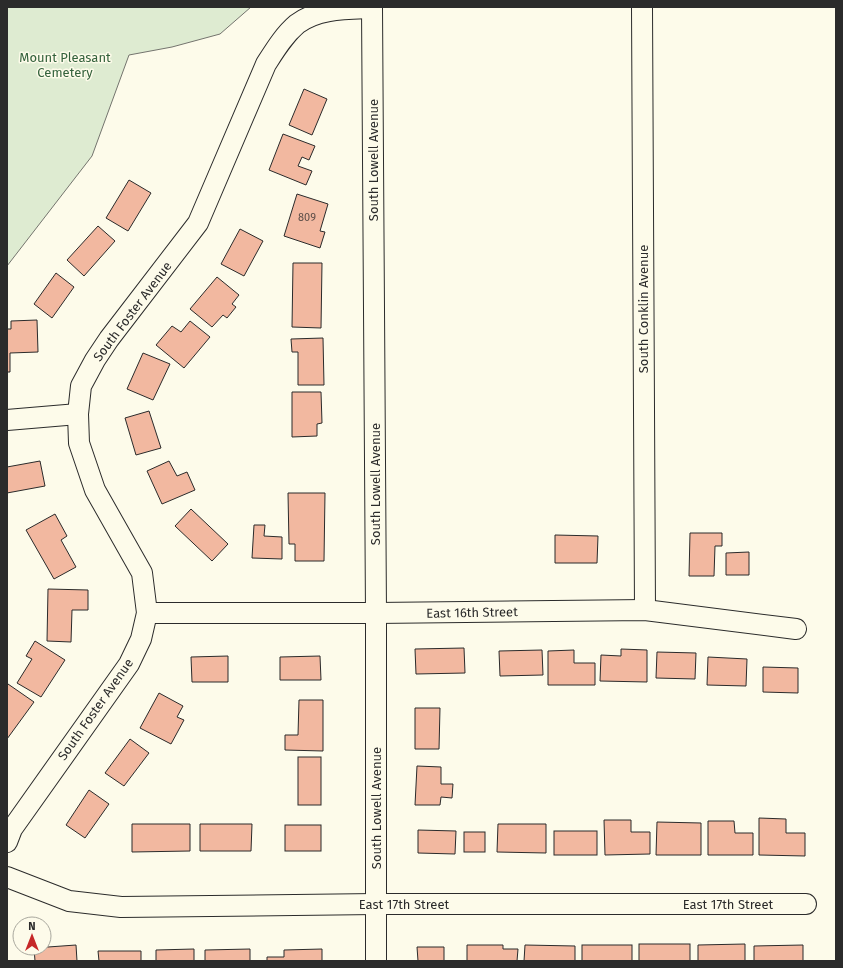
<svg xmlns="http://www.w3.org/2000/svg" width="843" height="968" font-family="'Fira Sans',sans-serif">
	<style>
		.green { fill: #deebd1; stroke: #74746e }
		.building { fill: #f2b8a0; stroke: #2b2b2b }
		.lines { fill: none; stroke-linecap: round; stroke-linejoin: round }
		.minor-casing { stroke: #2b2b2b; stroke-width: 22 }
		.minor { stroke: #fdfbea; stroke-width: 20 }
		.labels { text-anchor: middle; stroke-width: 3; stroke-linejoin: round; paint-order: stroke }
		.number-label { font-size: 11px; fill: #5d4e48 }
		.park-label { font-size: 13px; fill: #34623c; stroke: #fdfbea }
		.street-label { font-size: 13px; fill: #2b2b2b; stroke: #fdfbea }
	</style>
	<rect width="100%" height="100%" fill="#fdfbea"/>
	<path class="green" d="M7 7H251L220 34 172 47 129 55 92 156 7 266Z"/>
	<g class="building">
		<path d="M304 89 327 99 312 135 289 125Z"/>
		<path d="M283 134 315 146 309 160 302 157 298 166 312 171 306 185 269 170Z"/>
		<path d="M129 180 151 193 128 231 106 218Z"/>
		<path d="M297 194 328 204 320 231 325 232 320 248 284 236Z"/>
		<path d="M98 226 115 241 84 276 67 260Z"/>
		<path d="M240 229 263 241 244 276 221 264Z"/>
		<path d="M293 263H322L321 328 292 327Z"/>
		<path d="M56 273 74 287 52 318 34 304Z"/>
		<path d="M217 277 239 295 232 304 236 307 227 318 223 315 212 327 190 309Z"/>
		<path d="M37 320 38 352 10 353V372H7V329H11V321Z"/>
		<path d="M190 321 210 337 184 368 156 345 172 326 181 332Z"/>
		<path d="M323 338 324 385H298V352H292L291 339Z"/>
		<path d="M143 353 170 364 153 400 127 389Z"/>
		<path d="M292 392H321L322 423 317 424V436L292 437Z"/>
		<path d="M149 411 161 448 136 455 125 418Z"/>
		<path d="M40 461 45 486 7 493V467Z"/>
		<path d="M169 461 177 476 187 472 195 490 162 504 147 471Z"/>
		<path d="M288 493H325L324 561H295V544H289Z"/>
		<path d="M191 509 228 544 212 561 175 526Z"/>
		<path d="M55 514 67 536 61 540 76 567 54 579 26 530Z"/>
		<path d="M254 525H265L264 536 282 537V559L252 558Z"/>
		<path d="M690 533H722V546H715L714 576H689Z"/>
		<path d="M555 535 598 536 597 563H555Z"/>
		<path d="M749 552V575H726V553Z"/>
		<path d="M48 589 88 590V610H72L71 642 47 641Z"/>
		<path d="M35 641 65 660 41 697 17 683 32 659 26 656Z"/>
		<path d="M464 648 465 673 416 674 415 649Z"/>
		<path d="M621 649 647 650V682L600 681 601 655 621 656Z"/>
		<path d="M542 650 543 675 500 676 499 651Z"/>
		<path d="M574 650V663H595V685H548V651Z"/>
		<path d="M657 652 696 653 695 679 656 678Z"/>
		<path d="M228 656V682H192L191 657Z"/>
		<path d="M320 656 321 680H280V657Z"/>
		<path d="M708 657 747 659 746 686 707 685Z"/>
		<path d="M763 667 798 668V693L763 692Z"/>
		<path d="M8 684 34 702 7 739V686Z"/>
		<path d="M159 693 183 706 177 717 184 720 171 744 140 728Z"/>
		<path d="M299 700H323V751L285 750V735H298Z"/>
		<path d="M415 708H440L439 749H415Z"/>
		<path d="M130 739 149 753 124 786 105 773Z"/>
		<rect x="298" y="757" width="23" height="48"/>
		<path d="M417 766 441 767V784H453L452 798 441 797 440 805H415Z"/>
		<path d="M89 790 109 804 85 838 66 825Z"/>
		<path d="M759 818 786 819V833H805V856L759 855Z"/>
		<path d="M604 820H631V832H650V854L605 855Z"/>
		<path d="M708 821H734L735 833H753V855H708Z"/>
		<path d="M657 822 701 823V855H656Z"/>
		<path d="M132 824H190V851L132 852Z"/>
		<path d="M200 824H252L251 851H200Z"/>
		<path d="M498 824H546V853L497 852Z"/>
		<rect x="285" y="825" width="36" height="26"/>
		<path d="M418 830 456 831 455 854 418 853Z"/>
		<rect x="554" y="831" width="43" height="24"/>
		<rect x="464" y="832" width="21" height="20"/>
		<rect x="639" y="944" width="51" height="17"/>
		<path d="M745 944V961H698V945Z"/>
		<path d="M76 945 77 961H35L34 948Z"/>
		<path d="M467 945H503V949H518L517 961H467Z"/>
		<path d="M525 945 575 946V961H524Z"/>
		<rect x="582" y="945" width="50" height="16"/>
		<path d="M803 945V961H754V946Z"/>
		<path d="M417 947H444V961H418Z"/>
		<path d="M194 949V961H156V950Z"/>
		<path d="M250 949V961H205V950Z"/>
		<path d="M322 949V961H267V957H284V950Z"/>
		<path d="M98 951H141V961H99Z"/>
	</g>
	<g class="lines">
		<defs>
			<g id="minor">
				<path d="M372 7 376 613V961"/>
				<path d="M642 7 645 610"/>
				<path d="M7 420 78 414"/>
				<path d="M147 613H376L645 610 796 629"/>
				<path d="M7 842 12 829 129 664 141 639 147 613 142 573 95 490 79 443 78 414 81 386 95 360 109 339 198 223 266 64C275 50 284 35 297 24 318 8 347 9 372 8"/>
				<path d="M7 877 69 901 121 907 376 904H806"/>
			</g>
		</defs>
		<use href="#minor" class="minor-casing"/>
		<use href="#minor" class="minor"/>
	</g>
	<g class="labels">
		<g class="number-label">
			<text x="307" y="221">809</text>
		</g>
		<g class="park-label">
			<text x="65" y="62">Mount Pleasant<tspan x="65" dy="15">Cemetery</tspan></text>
		</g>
		<g class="street-label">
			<text transform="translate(373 160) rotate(-90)" y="5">South Lowell Avenue</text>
			<text transform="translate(643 309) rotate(-90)" y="5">South Conklin Avenue</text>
			<text transform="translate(132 311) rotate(-53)" y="5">South Foster Avenue</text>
			<text transform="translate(375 484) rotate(-90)" y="5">South Lowell Avenue</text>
			<text transform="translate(472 612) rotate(-1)" y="5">East 16th Street</text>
			<text transform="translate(95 709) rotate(-55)" y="5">South Foster Avenue</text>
			<text transform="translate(376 808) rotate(-90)" y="5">South Lowell Avenue</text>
			<text x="404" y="909">East 17th Street</text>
			<text x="728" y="909">East 17th Street</text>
		</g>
	</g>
	<rect width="843" height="968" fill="none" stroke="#2b2b2b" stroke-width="16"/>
	<g transform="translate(32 936)"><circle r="19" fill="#fdfbea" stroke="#a9a89e"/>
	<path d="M0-3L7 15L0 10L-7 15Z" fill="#c62828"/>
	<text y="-6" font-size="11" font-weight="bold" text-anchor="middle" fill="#2b2b2b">N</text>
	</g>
</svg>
